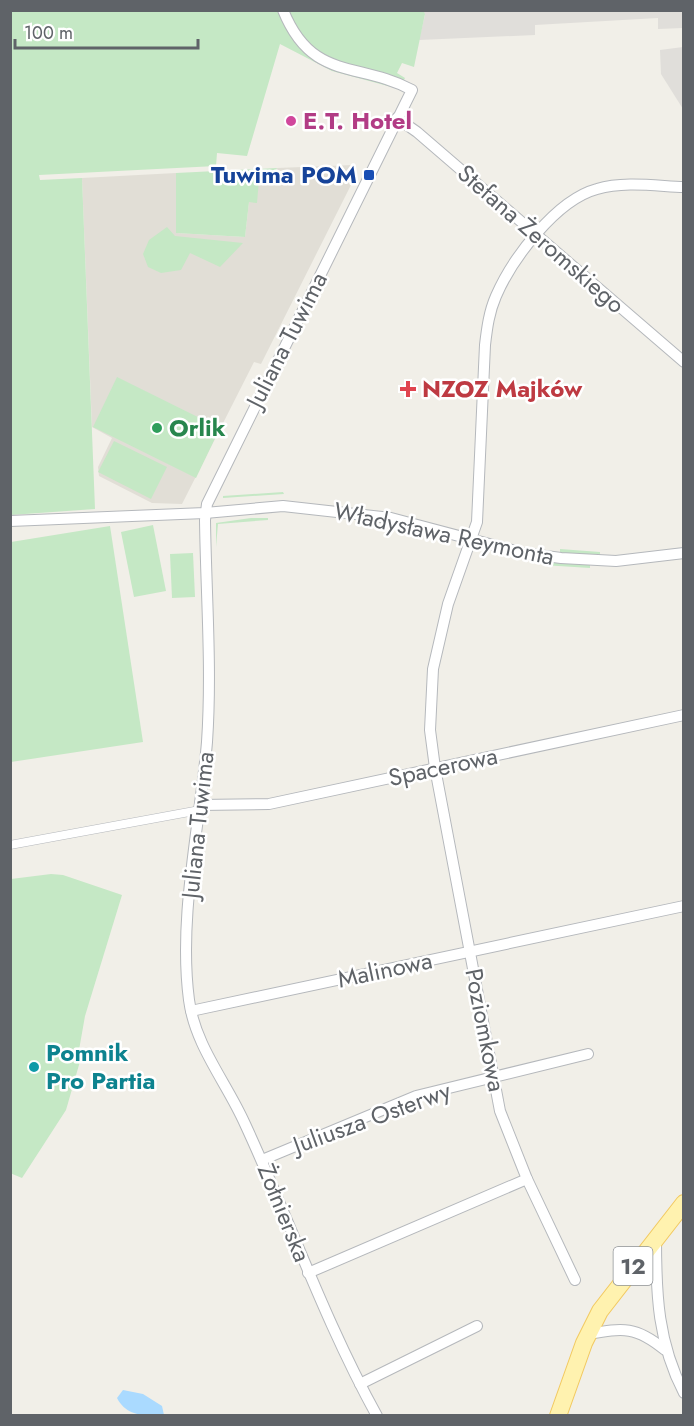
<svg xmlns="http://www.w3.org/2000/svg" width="694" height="1426" font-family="Jost,sans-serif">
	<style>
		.industrial { fill: #e0deda }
		.education { fill: #e1ded6 }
		.green { fill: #c5e8c5 }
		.water { fill: #aadaff }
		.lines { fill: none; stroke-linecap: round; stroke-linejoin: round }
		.pedestrian-casing { stroke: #b5b8bc; stroke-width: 9 }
		.minor-casing { stroke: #b5b8bc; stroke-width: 12 }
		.primary-casing { stroke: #f2c960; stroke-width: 18 }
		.pedestrian { stroke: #fff; stroke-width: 8 }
		.minor { stroke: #fff; stroke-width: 10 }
		.primary { stroke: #fff2af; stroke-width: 16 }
		.hotel-dot { fill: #d1479c; stroke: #fff; stroke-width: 2 }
		.transit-dot { fill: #1a4fb4; stroke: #fff; stroke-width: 2 }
		.health-dot { fill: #e0444e; stroke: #fff; stroke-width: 2 }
		.leisure-dot { fill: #2e9e5b; stroke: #fff; stroke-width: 2 }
		.culture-dot { fill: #0f9aa8; stroke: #fff; stroke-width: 2 }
		.labels { text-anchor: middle; stroke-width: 5; stroke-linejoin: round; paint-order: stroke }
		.shield { fill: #fff; stroke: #8f9295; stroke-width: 1.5 }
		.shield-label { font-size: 22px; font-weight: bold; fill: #5f6368 }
		.hotel-label { font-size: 24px; font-weight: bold; fill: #b23c85; stroke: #fff; text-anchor: start }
		.transit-label { font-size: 24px; font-weight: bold; fill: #164399; stroke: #fff; text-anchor: end }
		.street-label { font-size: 24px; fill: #5f6368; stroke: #fff }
		.health-label { font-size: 24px; font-weight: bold; fill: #be3a42; stroke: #fff; text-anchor: start }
		.leisure-label { font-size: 24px; font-weight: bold; fill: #27864d; stroke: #fff; text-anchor: start }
		.culture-label { font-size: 24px; font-weight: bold; fill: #0d838f; stroke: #fff; text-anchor: start }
	</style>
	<rect width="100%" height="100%" fill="#f1efe8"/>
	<g class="industrial">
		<path d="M423 11H683V28L658 29V18L535 25V35L419 40 425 15Z"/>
		<path d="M683 47H684L683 109 661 74 660 50Z"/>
	</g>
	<path class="education" d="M353 165 348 175 353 181 261 364 254 362 182 504 152 503 99 476 98 467 112 438 92 427 82 178 176 173V233L245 237 249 202 259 180 271 179 277 168Z"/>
	<g class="green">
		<path d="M423 10 425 14 414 67 402 63 397 73 405 78 399 89 332 71 280 44 247 156 217 153 216 166 39 175 40 180 82 178 95 509 11 515 10 11Z"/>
		<path d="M277 168 271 179 259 180 257 203 249 202 245 237 176 233V173Z"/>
		<path d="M167 227 175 236 243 243 220 267 190 253 181 270 161 273 148 267 143 254 149 240Z"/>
		<path d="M117 377 220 428 196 478 93 427Z"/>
		<path d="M114 441 167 467 151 499 98 472Z"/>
		<path d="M283 492 284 494 223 498V496Z"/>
		<path d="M251 518H268V520L218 524 216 547V523Z"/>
		<path d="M153 525 166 591 134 597 121 532Z"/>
		<path d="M110 526 143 742 11 762V542Z"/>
		<path d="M560 549 600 552V555L560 553Z"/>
		<path d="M193 553 195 597 172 598 170 554Z"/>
		<path d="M543 561 590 565V568L543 565Z"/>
		<path d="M51 874 63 875 122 895 85 1016 79 1050 83 1051 66 1110 22 1178 10 1173 11 879Z"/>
	</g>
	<path class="water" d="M123 1390 143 1394 162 1406 164 1415C145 1416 127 1417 117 1398Z"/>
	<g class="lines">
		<defs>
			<path id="pedestrian" d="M10 845 200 810"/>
			<g id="minor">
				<path d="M283 10C312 82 358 61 412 90L207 504 205 520C206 594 212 668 207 742 200 825 178 917 189 1000 195 1046 227 1083 245 1124 290 1221 325 1322 377 1416"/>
				<path d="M397 118 417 132 684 362"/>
				<path d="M10 521 205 513 283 506 391 518 523 553 561 558 616 561 684 553"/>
				<path d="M200 805 269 804 684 715"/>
				<path d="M191 1011 684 906"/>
				<path d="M262 1160 416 1096 588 1054"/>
				<path d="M656 1239C656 1295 658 1343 684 1393"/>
				<path d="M308 1273 527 1179"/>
				<path d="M575 1280 527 1179 500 1111 435 768 430 730 433 669 448 604 477 522 485 345C487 328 489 312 496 296 512 259 556 200 597 189 624 181 656 186 684 187"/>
				<path d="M588 1334C624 1328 636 1326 665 1350"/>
				<path d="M360 1384 477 1326"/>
			</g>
			<path id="primary" d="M558 1416 584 1343 600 1311 684 1203"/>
		</defs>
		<use href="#pedestrian" class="pedestrian-casing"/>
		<use href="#minor" class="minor-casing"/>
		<use href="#primary" class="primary-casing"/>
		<use href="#pedestrian" class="pedestrian"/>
		<use href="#minor" class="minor"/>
		<use href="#primary" class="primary"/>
	</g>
	<circle class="hotel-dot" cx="291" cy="121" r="6"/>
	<rect class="transit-dot" x="363" y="169" width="12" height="12" rx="3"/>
	<path class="health-dot" d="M405 380h6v6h6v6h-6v6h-6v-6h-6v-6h6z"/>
	<circle class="leisure-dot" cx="157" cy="428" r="6"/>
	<circle class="culture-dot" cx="34" cy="1067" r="6"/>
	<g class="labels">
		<rect class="shield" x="613.5" y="1247" width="39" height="38" rx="4.5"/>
		<g class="shield-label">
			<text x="633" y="1274">12</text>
		</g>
		<g class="hotel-label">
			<text x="303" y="129">E.T. Hotel</text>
		</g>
		<g class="transit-label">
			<text x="357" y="183">Tuwima POM</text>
		</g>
		<g class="street-label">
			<text transform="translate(541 239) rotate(41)" y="8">Stefana Żeromskiego</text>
			<text transform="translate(287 340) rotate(-63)" y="8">Juliana Tuwima</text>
			<text transform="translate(444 534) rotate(12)" y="8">Władysława Reymonta</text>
			<text transform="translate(443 767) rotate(-12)" y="8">Spacerowa</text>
			<text transform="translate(198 825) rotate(-84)" y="8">Juliana Tuwima</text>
			<text transform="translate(385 970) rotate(-12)" y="8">Malinowa</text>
			<text transform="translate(485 1030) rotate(79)" y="8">Poziomkowa</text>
			<text transform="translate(372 1118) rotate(-20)" y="8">Juliusza Osterwy</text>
			<text transform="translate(284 1213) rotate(68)" y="8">Żołnierska</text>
		</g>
		<g class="health-label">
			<text x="422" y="397">NZOZ Majków</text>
		</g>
		<g class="leisure-label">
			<text x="169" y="436">Orlik</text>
		</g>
		<g class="culture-label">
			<text x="46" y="1061">Pomnik<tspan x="46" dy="28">Pro Partia</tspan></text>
		</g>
	</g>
	<rect width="694" height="1426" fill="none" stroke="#5f6368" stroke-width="24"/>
	<path d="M15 39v9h183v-9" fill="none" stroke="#5f6368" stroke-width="3"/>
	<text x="24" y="39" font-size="18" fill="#5f6368" stroke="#ffffff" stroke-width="4.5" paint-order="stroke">100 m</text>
</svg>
